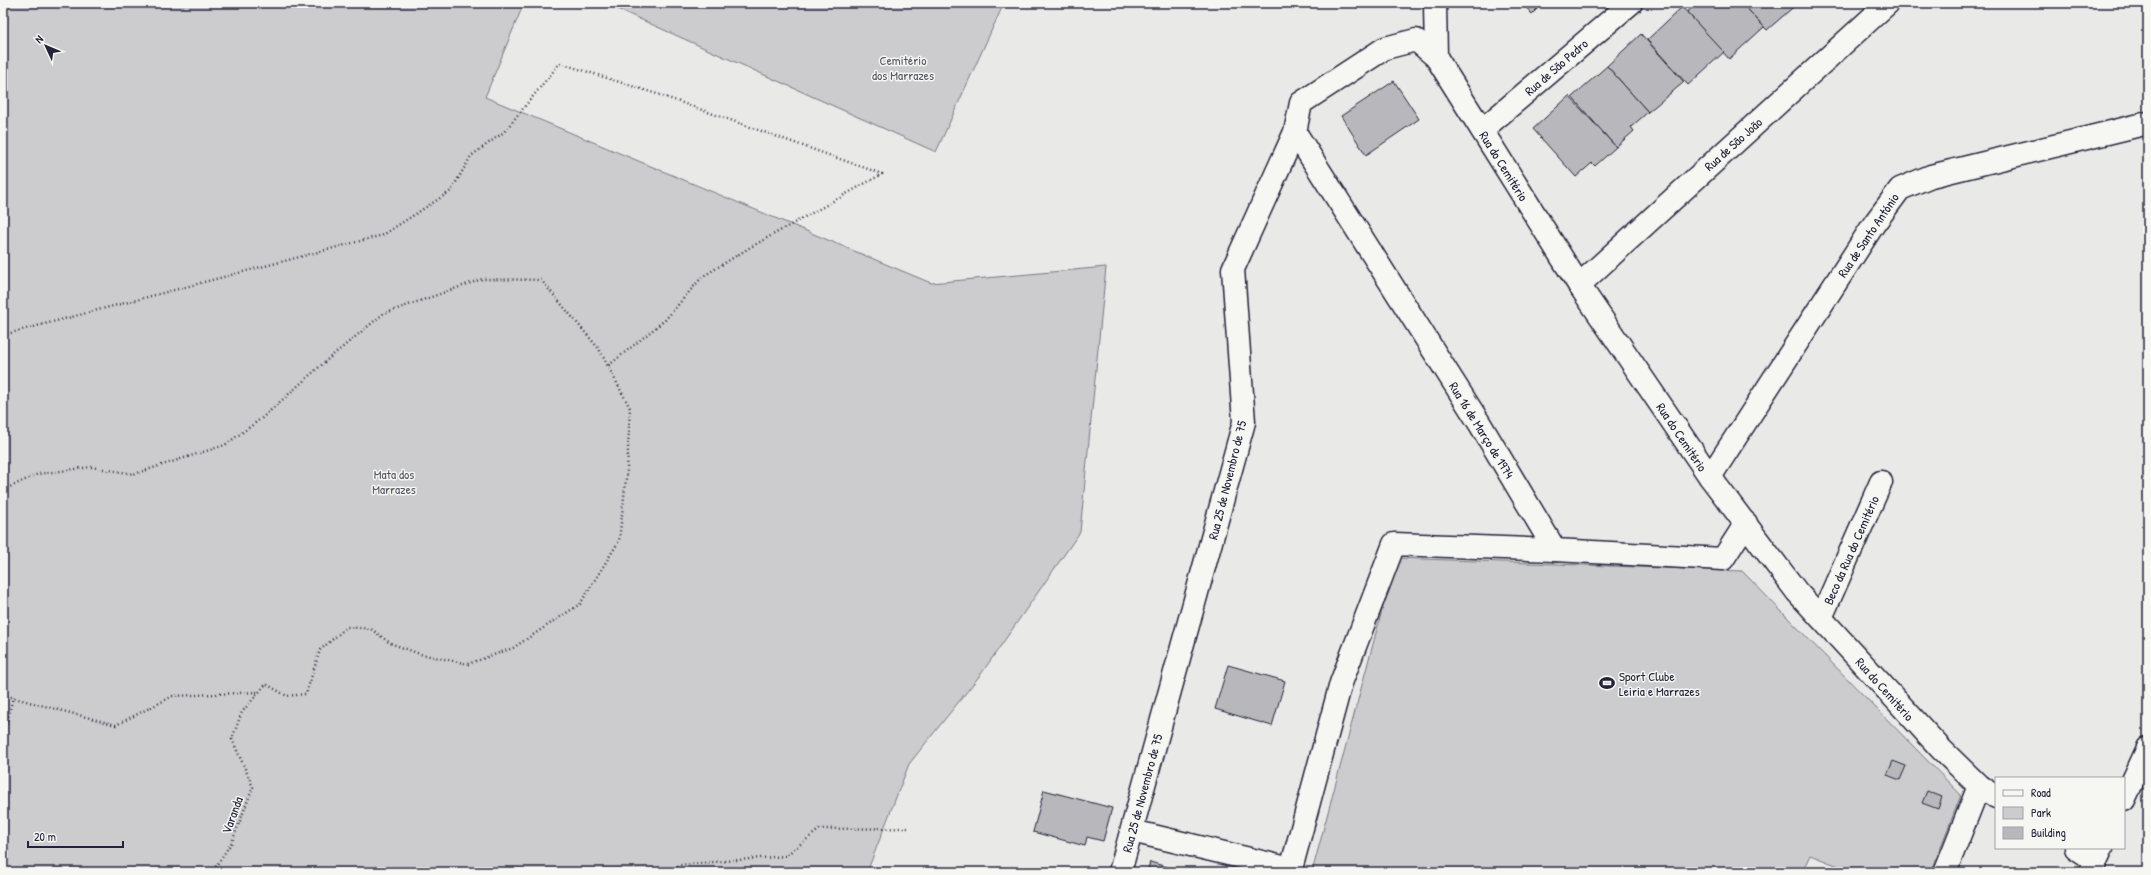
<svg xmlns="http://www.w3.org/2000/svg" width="2151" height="875" font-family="'Patrick Hand',sans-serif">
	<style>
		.green { fill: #ccccce; stroke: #777784 }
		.building { fill: #b8b8bc; stroke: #22223b }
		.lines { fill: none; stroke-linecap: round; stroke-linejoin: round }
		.minor-casing { stroke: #22223b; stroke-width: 25 }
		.secondary-casing { stroke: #22223b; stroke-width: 25 }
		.path { stroke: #22223b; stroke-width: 2.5; stroke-dasharray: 1 3; stroke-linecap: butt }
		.minor { stroke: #f6f6f2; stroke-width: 22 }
		.secondary { stroke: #f6f6f2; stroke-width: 22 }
		.labels { text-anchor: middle; stroke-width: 3; stroke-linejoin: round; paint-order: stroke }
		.park-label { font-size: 13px; fill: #555567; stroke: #f6f6f2 }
		.street-label { font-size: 13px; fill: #22223b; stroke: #f6f6f2 }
		.poi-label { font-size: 13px; fill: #22223b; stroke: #f6f6f2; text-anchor: start }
	</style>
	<rect width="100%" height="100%" fill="#e9e9e7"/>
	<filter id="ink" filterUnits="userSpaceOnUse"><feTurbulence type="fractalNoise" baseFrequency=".025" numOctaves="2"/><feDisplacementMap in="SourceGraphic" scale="8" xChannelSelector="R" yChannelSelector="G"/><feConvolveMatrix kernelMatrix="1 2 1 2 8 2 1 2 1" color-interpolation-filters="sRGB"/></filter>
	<g filter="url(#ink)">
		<g class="green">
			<path d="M3 3H524L485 97 931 283 1106 267 1080 532 981 674 909 764 867 872H3Z"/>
			<path d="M604 3H1004L936 152Z"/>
			<path d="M1396 558 1742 571 1961 795 1931 872H1854L1810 855 1802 872H1312Z"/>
		</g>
		<g class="building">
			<path d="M1522 3H1543L1532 14Z"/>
			<path d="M1698 3H1742L1764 27 1729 59 1687 12Z"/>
			<path d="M1742 3H1798L1767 30Z"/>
			<path d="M1682 7 1724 52 1688 85 1647 40Z"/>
			<path d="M1641 34 1684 82 1648 112 1607 66Z"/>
			<path d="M1607 66 1648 112 1631 127 1634 131 1616 147 1572 97Z"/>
			<path d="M1394 81 1419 119 1366 155 1341 116Z"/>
			<path d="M1569 96 1616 147 1595 166 1592 163 1576 177 1533 129Z"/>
			<path d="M1228 665 1285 681 1272 726 1215 709Z"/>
			<path d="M1893 761 1906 766 1900 780 1887 775Z"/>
			<path d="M1044 790 1112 808 1103 841 1087 837 1085 846 1033 832Z"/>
			<path d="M1927 791 1942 797 1938 809 1922 803Z"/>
			<path d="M1150 862 1185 872H1147Z"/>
		</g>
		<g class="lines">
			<defs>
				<g id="minor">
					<path d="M1435 3 1436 57"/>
					<path d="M1482 130 1631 3"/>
					<path d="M1295 132 1480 424 1555 550 1723 559 1746 523"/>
					<path d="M1579 285 1888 3"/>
					<path d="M1710 477 1874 224 1900 189 1931 176 2148 123"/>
					<path d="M1821 618 1881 482"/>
					<path d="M1132 831 1291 869 1341 683 1394 544 1555 550"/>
					<path d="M2076 848 2096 861"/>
					<path d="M1120 872 1244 422 1233 269 1295 132 1301 103 1385 48 1416 40 1436 57 1579 285 1710 477 1797 592 1941 749 1979 786 1996 797"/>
					<path d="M1945 872 1979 786"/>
				</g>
				<g id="secondary">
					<path d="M2124 800 2148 748"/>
					<path d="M2091 872 2102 848"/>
				</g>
			</defs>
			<use href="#minor" class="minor-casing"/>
			<use href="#secondary" class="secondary-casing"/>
			<g class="path">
				<path d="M3 335 383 235 451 191 471 156 504 132 560 63 660 95 882 174 749 248 702 277 665 320 608 366"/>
				<path d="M3 490 38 474 91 467 134 474 225 445 262 418 327 360 383 314 482 279 541 280 599 349 630 408 627 470 619 541 580 604 513 648 468 664 420 654 390 643 371 629 347 627 320 650 306 694 287 696 266 684 242 712 232 739 253 787 232 842 212 872"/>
				<path d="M3 695 116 725 173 696 259 692"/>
				<path d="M3 740 13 697"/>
				<path d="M671 872 679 865 785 856 820 829 908 828"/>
			</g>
			<use href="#minor" class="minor"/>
			<use href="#secondary" class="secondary"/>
		</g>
	</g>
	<defs>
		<symbol id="stadium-bare" viewBox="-9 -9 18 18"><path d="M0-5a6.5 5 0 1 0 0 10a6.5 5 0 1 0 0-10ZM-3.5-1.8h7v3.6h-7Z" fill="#22223b" stroke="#f6f6f2" stroke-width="2.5" paint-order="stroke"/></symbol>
	</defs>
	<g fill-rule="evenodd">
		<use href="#stadium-bare" x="1596" y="672" width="22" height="22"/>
	</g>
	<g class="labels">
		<g class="park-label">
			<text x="903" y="65">Cemitério<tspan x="903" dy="15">dos Marrazes</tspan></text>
			<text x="394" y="479">Mata dos<tspan x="394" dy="15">Marrazes</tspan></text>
		</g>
		<g class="street-label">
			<text transform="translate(1556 67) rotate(-41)" y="5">Rua de São Pedro</text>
			<text transform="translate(1733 144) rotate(-42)" y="5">Rua de São João</text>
			<text transform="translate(1504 166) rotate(58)" y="5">Rua do Cemitério</text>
			<text transform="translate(1868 235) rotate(-56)" y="5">Rua de Santo António</text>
			<text transform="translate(1482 430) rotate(58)" y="5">Rua 16 de Março de 1974</text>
			<text transform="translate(1682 437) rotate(56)" y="5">Rua do Cemitério</text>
			<text transform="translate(1227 480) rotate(-76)" y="5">Rua 25 de Novembro de 75</text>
			<text transform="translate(1851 550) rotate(-66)" y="5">Beco da Rua do Cemitério</text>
			<text transform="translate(1885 689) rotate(48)" y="5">Rua do Cemitério</text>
			<text transform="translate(1142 793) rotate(-75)" y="5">Rua 25 de Novembro de 75</text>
			<text transform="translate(232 815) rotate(-70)" y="5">Varanda</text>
		</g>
		<g class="poi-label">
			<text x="1619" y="681">Sport Clube<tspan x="1619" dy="15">Leiria e Marrazes</tspan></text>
		</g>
	</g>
	<rect width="2151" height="875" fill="none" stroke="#f6f6f2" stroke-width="16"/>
	<rect x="8" y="8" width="2135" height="859" fill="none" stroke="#22223b" stroke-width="1.5" filter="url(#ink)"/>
	<rect x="1995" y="777" width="130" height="72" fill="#f6f6f2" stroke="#a1a1a9"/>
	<rect x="2003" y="790" width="20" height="6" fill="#f6f6f2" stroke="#a1a1a9"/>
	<text x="2031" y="797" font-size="12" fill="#22223b">Road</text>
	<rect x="2003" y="807" width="20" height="12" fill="#ccccce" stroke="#a1a1a9"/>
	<text x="2031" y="817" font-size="12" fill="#22223b">Park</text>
	<rect x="2003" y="827" width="20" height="12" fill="#b8b8bc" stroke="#a1a1a9"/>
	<text x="2031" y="837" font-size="12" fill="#22223b">Building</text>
	<g transform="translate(46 46) rotate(314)" stroke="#f6f6f2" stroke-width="3" paint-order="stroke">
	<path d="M0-3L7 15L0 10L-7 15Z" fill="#22223b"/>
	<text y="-6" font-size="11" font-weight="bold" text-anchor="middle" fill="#22223b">N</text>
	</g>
	<path d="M28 841v6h95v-6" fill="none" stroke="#22223b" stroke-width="2"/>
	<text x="34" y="841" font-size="12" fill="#22223b" stroke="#f6f6f2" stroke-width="3" paint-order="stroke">20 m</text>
</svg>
